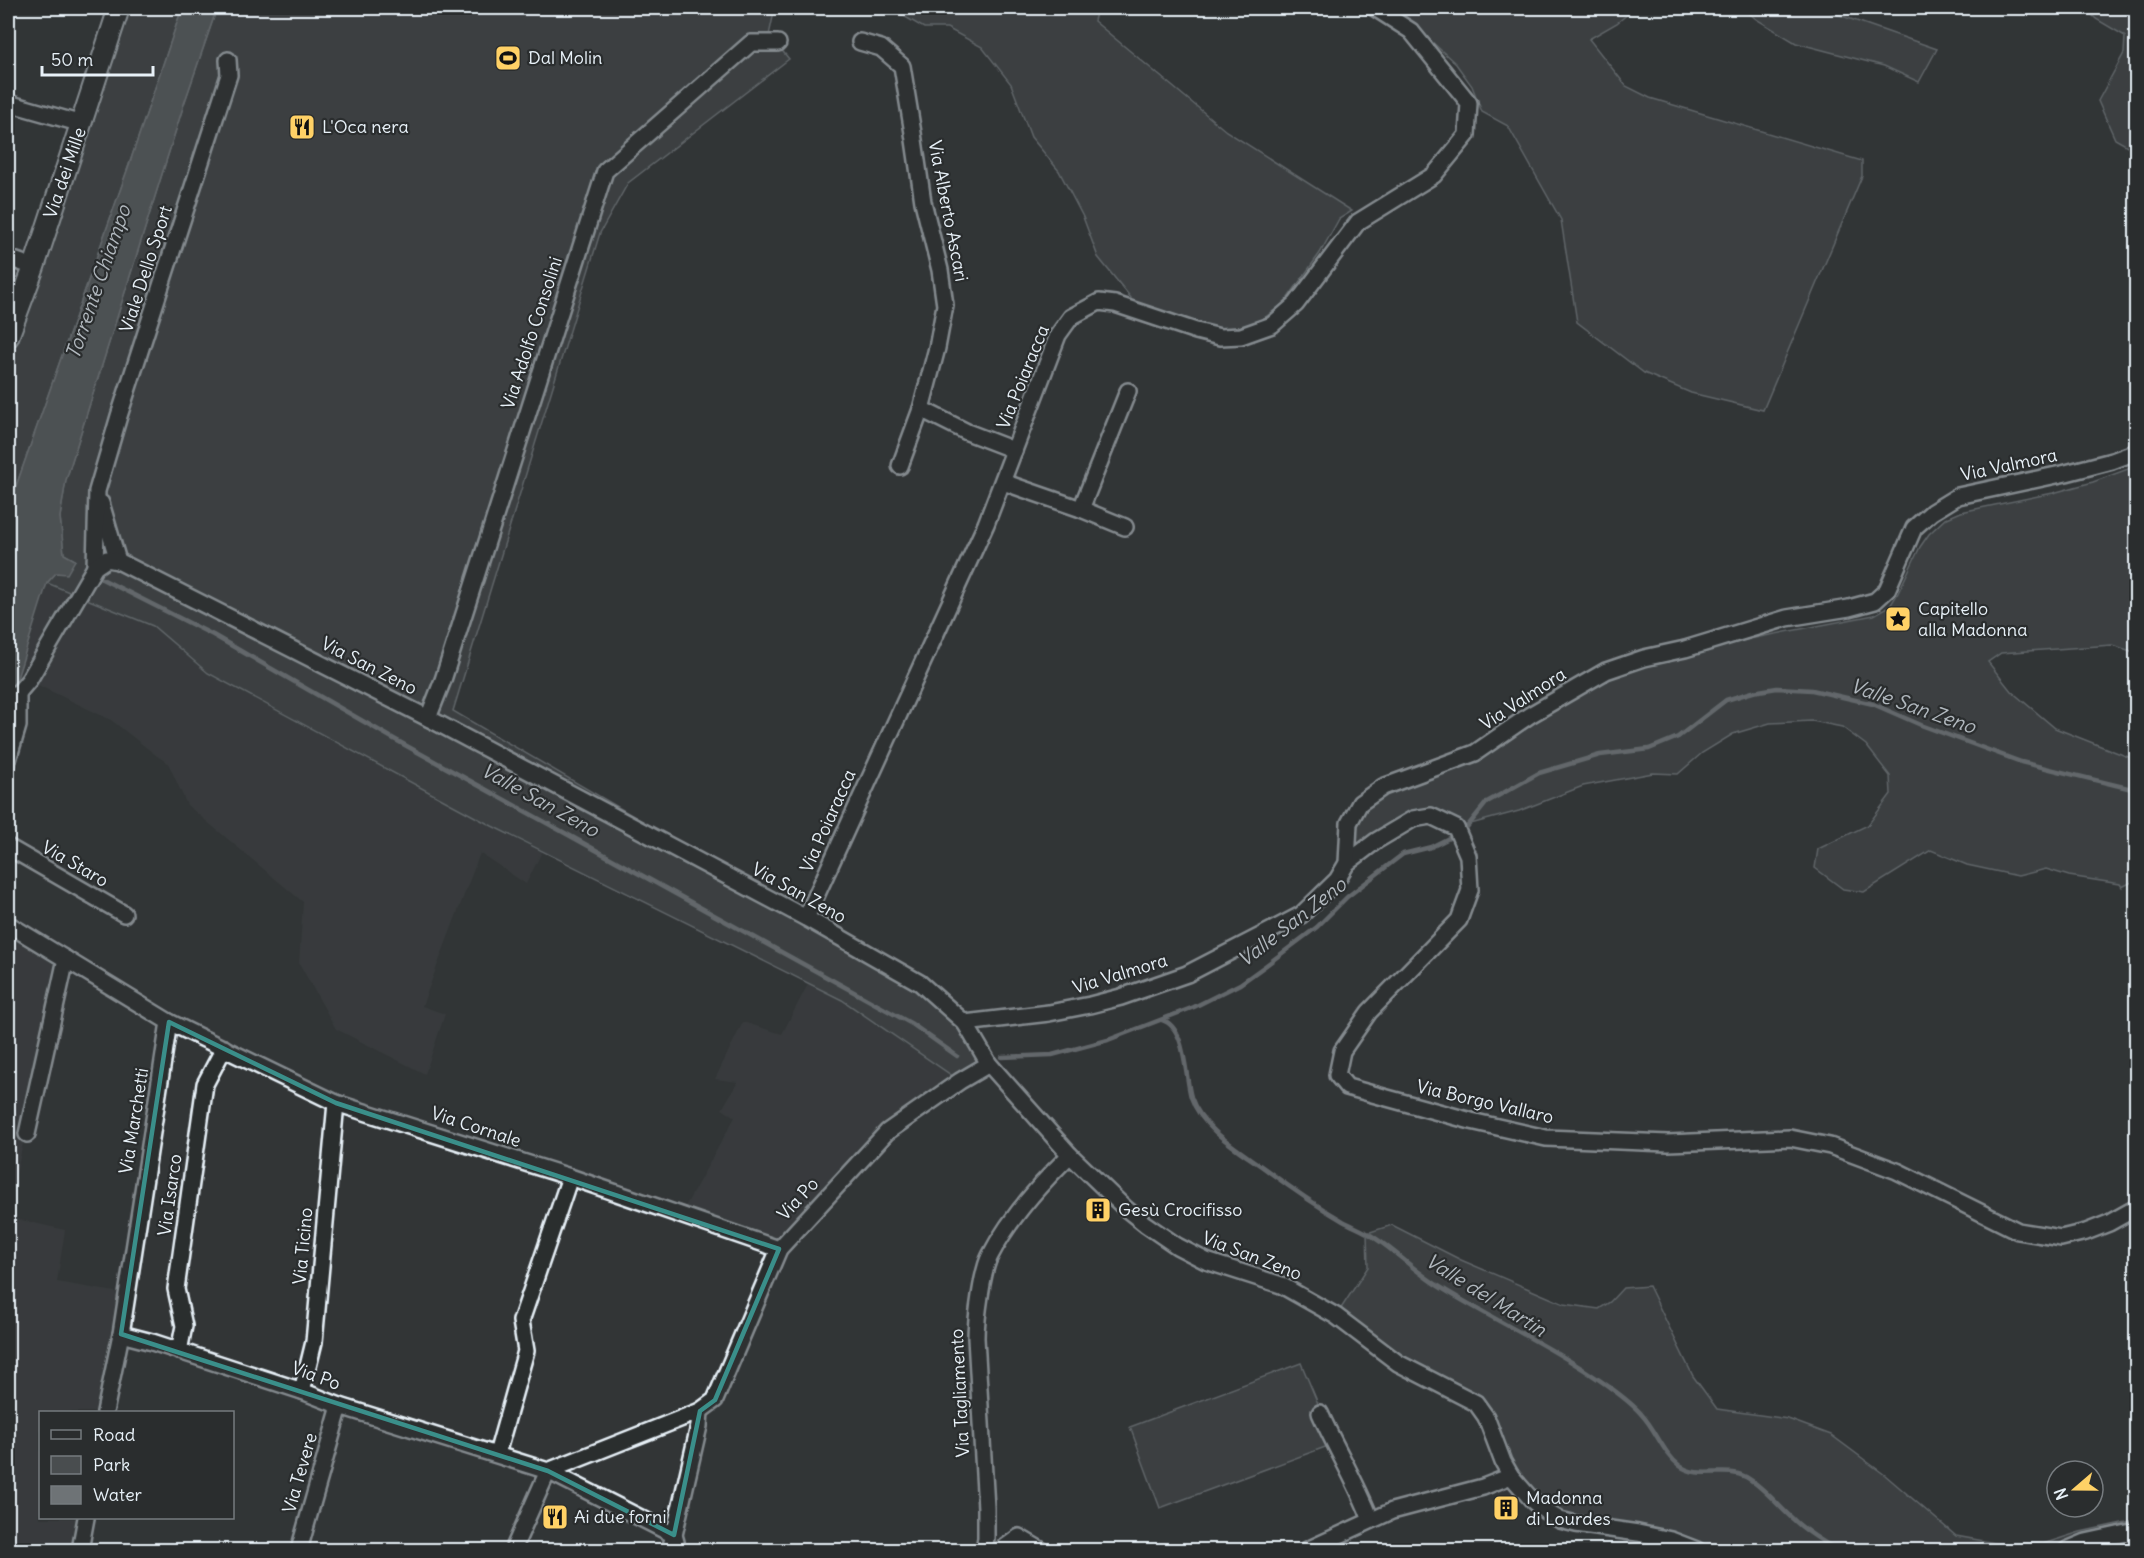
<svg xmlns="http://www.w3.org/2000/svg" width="2144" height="1558" font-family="Delius,sans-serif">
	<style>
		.built { fill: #3f4244 }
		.green { fill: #494d4f; stroke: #989fa4; stroke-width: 1.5 }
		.water { fill: #6e7376; stroke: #9fa5aa; stroke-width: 1.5 }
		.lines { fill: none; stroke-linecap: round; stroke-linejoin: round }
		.stream { stroke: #9fa5aa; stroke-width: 4.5 }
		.minor-casing { stroke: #e8f1f8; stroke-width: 20 }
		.major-casing { stroke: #e8f1f8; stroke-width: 24 }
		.minor { stroke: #2a2d2e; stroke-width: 15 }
		.major { stroke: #2a2d2e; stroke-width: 20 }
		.marked { fill: none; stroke: #3a8f8a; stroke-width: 4.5; stroke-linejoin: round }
		.labels { text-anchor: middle; stroke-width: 4.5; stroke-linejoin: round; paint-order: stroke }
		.poi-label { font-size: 18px; fill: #e8f1f8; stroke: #2a2d2e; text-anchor: start }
		.street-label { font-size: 18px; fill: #e8f1f8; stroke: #2a2d2e }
		.water-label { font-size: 20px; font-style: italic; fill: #b1b8be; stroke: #2a2d2e }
	</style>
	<rect width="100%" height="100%" fill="#323536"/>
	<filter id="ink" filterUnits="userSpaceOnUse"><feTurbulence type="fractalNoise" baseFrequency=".0167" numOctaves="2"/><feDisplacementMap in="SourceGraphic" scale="12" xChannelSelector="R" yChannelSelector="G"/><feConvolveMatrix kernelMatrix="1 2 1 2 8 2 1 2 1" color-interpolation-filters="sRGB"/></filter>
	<g filter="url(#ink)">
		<g class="built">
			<path d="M47 583 153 626 208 673 542 852 526 884 480 853 422 1006 445 1014 425 1074 336 1029 299 963 303 902 187 805 168 763 157 756 111 720 17 675Z"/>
			<path d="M8 928 63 961 8 1212Z"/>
			<path d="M808 984 842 1000 960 1081 887 1132 779 1249 681 1214 735 1117 722 1109 738 1082 715 1079 743 1022 782 1034Z"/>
			<path d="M8 1217 65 1230 57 1282 127 1294 105 1412H40V1518H86L80 1550H8Z"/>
		</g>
		<g class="green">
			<path d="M119 8H182L129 165 8 509V337Z"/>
			<path d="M217 8H775L769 35 789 59 628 183 600 233 453 711 920 983 965 1023 989 1064 960 1081 842 1000 492 826 208 673 153 626 47 583 56 573 75 560 64 554 60 517 66 480 184 104Z"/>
			<path d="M890 8H1097L1094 21 1226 131 1352 211 1339 219 1320 253 1285 302 1241 336 1127 308 1131 298 1098 257 1083 217 1059 171 1031 137 1011 84 982 47 947 28H924Z"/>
			<path d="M1395 8H1635L1617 23 1589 39 1626 86 1650 98 1862 161V176L1763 410 1691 393 1644 373 1577 322 1561 220 1508 126 1482 112 1472 86 1456 64Z"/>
			<path d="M1743 8H1819L1937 49 1919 82 1884 66 1796 43 1756 19Z"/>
			<path d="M2085 8H2136V151L2115 139 2098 101 2124 53 2125 36 2096 19Z"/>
			<path d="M2136 466V656L2131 651 2112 645 2001 653 1988 662 2011 691 2055 728 2136 760V880L2122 887 2120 884 2069 876 2046 869 2018 876 1967 865 1931 850 1864 892 1843 889 1815 868 1818 849 1868 825 1891 794 1890 776 1866 745 1842 727 1812 721 1770 723 1733 734 1702 753 1678 774 1653 773 1583 786 1519 811 1456 828 1431 816 1347 863 1359 821 1367 807 1385 795 1478 761 1562 703 1618 671 1650 661 1739 641 1874 615 1890 606 1897 595 1920 547 1929 534 1945 519 1961 512 2053 493 2093 482Z"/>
			<path d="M1392 1225 1461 1260 1564 1304 1599 1309 1610 1302 1623 1288 1649 1286 1693 1376 1717 1409 1788 1419 1831 1435 1885 1475 1956 1536 1995 1543 2043 1544 2080 1532 2136 1520V1550H1697L1600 1528 1533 1501 1486 1417 1336 1316 1368 1267 1367 1233Z"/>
			<path d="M1301 1363 1319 1406 1311 1410 1328 1446 1160 1508 1130 1427Z"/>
		</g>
		<path class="water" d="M182 8H217L184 104 66 480 60 517 64 554 75 560 67 574 56 573 47 583 8 707V509L129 165Z"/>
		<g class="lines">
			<g class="stream">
				<path d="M102 579 213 635 394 739 912 1024 957 1056"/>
				<path d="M1461 831 1467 827 1487 802 1539 773 1600 755 1649 749 1678 737 1726 700 1753 692 1777 688 1812 690 1873 704 1921 725 2021 762 2136 790"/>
				<path d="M1162 1020C1186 1026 1185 1077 1191 1097 1202 1130 1241 1151 1268 1171 1292 1189 1317 1206 1343 1221 1354 1227 1366 1231 1375 1238 1398 1253 1417 1273 1440 1287 1495 1321 1555 1348 1608 1386 1619 1394 1633 1404 1642 1415 1656 1430 1663 1453 1680 1466 1699 1480 1726 1466 1746 1477 1764 1487 1777 1505 1793 1519 1806 1532 1822 1541 1837 1550"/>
				<path d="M1002 1057 1052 1055 1108 1040 1194 1007 1240 984 1265 966 1317 927 1347 897 1403 854 1431 847 1455 835"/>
			</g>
			<defs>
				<g id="minor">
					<path d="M860 42 881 48 902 66 913 133 923 202 940 270 945 305 937 348 921 409 967 432 1006 447 1014 451"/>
					<path d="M8 103 82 124"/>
					<path d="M8 258 34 267"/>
					<path d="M900 466 921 409"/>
					<path d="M1003 482 1081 509 1128 391"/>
					<path d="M101 503 118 561"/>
					<path d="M1081 509 1125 527"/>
					<path d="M95 567 97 491 119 416 229 75 228 60"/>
					<path d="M8 695 18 693 29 680 95 567 107 559 118 561 428 718 806 918 920 983 965 1023 989 1064 1070 1155 1125 1208 1145 1224 1177 1246 1206 1261 1281 1285 1336 1316 1398 1363 1476 1403 1486 1417 1503 1462 1511 1476 1533 1501 1545 1511 1560 1520 1576 1524 1638 1533 1671 1540 1697 1550"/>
					<path d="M428 718 443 680 605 171 751 43H778"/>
					<path d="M8 760 18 726V693"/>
					<path d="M8 847 124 914"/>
					<path d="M1347 863 1376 841 1413 819 1431 816 1456 828 1468 856 1470 890 1459 920 1369 1012 1342 1051 1337 1075 1347 1087 1471 1121 1546 1138 1668 1143 1790 1138 1830 1146 1897 1171 2018 1231 2061 1238 2086 1232 2109 1223 2136 1208"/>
					<path d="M806 918 986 524 1058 335 1071 317 1099 302 1115 304 1196 331 1220 337 1241 336 1272 325 1296 304 1358 222 1434 175 1467 135 1469 103 1411 31 1375 8"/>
					<path d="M8 924 169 1022 121 1334 105 1412"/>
					<path d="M169 1022 336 1103 570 1177 779 1249"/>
					<path d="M965 1023 1049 1013 1090 1005 1121 997 1187 974 1301 915 1337 880 1347 863 1349 823 1360 803 1383 787 1475 753 1530 715 1606 671 1644 658 1685 649 1787 618 1849 608 1875 601 1887 590 1914 528 1932 512 1958 496 2066 473 2112 461 2136 452"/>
					<path d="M27 1134 66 959"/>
					<path d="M121 1334 152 1342 302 1391 340 1406 548 1471 700 1411 715 1400 779 1249 887 1132 960 1081 989 1064"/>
					<path d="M179 1351 184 1326 176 1289 205 1084 224 1048"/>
					<path d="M302 1391 314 1342 336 1103"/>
					<path d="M1320 1413C1336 1449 1357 1483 1371 1520"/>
					<path d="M497 1454 526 1351 521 1321 570 1177"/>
					<path d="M676 1542 674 1535 699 1426 700 1411"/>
					<path d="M80 1550 86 1518"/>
					<path d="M299 1550 340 1406"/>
					<path d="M513 1550 548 1471 674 1535 670 1550"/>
					<path d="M984 1550 986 1538V1508L976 1338C976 1320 982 1271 990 1256 1009 1219 1040 1184 1070 1155"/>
					<path d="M1001 1550 1019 1537 1041 1550"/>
					<path d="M1307 1550 1392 1511 1483 1487 1511 1476"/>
					<path d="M2067 1550 2086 1542 2136 1531"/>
				</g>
				<path id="major" d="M8 337 34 267 119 8"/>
			</defs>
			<use href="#minor" class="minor-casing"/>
			<use href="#major" class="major-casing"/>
			<use href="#minor" class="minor"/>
			<use href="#major" class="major"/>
		</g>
	</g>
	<path d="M0 0H2144V1558H0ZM169 1022 336 1103 779 1249 715 1400 700 1411 674 1535 548 1471 121 1334Z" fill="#323536" fill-opacity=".55" fill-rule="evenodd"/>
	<path class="marked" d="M169 1022 336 1103 779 1249 715 1400 700 1411 674 1535 548 1471 121 1334Z"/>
	<defs>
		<symbol id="stadium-square" viewBox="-11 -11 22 22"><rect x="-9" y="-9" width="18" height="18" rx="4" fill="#ffd166" stroke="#2a2d2e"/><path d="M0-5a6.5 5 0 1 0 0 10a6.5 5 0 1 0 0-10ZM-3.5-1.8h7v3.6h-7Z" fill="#111"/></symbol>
		<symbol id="restaurant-square" viewBox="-11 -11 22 22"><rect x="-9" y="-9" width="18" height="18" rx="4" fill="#ffd166" stroke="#2a2d2e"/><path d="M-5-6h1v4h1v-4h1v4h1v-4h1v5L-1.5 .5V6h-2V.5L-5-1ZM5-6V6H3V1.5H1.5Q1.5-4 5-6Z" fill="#111"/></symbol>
		<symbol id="sight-square" viewBox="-11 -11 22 22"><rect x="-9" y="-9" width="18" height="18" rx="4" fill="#ffd166" stroke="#2a2d2e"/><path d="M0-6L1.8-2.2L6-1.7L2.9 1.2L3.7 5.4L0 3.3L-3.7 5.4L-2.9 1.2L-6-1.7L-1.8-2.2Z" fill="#111"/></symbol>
		<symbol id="building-square" viewBox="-11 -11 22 22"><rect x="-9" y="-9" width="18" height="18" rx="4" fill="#ffd166" stroke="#2a2d2e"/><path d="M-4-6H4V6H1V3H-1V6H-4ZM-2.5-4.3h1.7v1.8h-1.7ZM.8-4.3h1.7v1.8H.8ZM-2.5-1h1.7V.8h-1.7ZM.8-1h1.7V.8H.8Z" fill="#111"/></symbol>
	</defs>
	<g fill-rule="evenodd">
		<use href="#stadium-square" x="493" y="43" width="30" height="30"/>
		<use href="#restaurant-square" x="287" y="112" width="30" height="30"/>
		<use href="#sight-square" x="1883" y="604" width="30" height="30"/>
		<use href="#building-square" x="1083" y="1195" width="30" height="30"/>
		<use href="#building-square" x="1491" y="1493" width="30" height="30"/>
		<use href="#restaurant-square" x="540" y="1502" width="30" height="30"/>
	</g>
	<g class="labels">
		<g class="poi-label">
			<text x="528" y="64">Dal Molin</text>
			<text x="322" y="133">L'Oca nera</text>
			<text x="1918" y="615">Capitello<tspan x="1918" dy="21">alla Madonna</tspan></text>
			<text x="1118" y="1216">Gesù Crocifisso</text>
			<text x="1526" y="1504">Madonna<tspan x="1526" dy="21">di Lourdes</tspan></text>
			<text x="574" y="1523">Ai due forni</text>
		</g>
		<g class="street-label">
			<text transform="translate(65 173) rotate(-71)" y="6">Via dei Mille</text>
			<text transform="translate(948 211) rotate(79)" y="6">Via Alberto Ascari</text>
			<text transform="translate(146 269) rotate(-72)" y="6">Viale Dello Sport</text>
			<text transform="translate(532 333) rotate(-72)" y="6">Via Adolfo Consolini</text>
			<text transform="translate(1023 377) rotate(-68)" y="6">Via Poiaracca</text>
			<text transform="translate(2009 465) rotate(-12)" y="6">Via Valmora</text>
			<text transform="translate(369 666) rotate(27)" y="6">Via San Zeno</text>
			<text transform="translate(1523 699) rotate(-33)" y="6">Via Valmora</text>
			<text transform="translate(828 821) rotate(-66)" y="6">Via Poiaracca</text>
			<text transform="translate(75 864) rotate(30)" y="6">Via Staro</text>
			<text transform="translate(799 893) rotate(29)" y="6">Via San Zeno</text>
			<text transform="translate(1120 974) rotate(-17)" y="6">Via Valmora</text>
			<text transform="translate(1485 1102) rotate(13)" y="6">Via Borgo Vallaro</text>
			<text transform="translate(134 1121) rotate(-81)" y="6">Via Marchetti</text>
			<text transform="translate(476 1127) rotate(18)" y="6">Via Cornale</text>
			<text transform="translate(170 1195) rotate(-82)" y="6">Via Isarco</text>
			<text transform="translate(798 1199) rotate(-47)" y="6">Via Po</text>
			<text transform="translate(303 1246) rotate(-85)" y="6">Via Ticino</text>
			<text transform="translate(1252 1256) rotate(21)" y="6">Via San Zeno</text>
			<text transform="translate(316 1376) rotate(20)" y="6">Via Po</text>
			<text transform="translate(960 1393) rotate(-93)" y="6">Via Tagliamento</text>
			<text transform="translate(300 1473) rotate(-74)" y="6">Via Tevere</text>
		</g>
		<g class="water-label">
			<text transform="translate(98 282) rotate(-71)" y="7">Torrente Chiampo</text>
			<text transform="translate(1913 706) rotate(19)" y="7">Valle San Zeno</text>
			<text transform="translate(540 800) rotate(29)" y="7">Valle San Zeno</text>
			<text transform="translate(1292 922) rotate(-38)" y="7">Valle San Zeno</text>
			<text transform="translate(1486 1295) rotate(32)" y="7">Valle del Martin</text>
		</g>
	</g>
	<rect width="2144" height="1558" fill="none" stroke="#2a2d2e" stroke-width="30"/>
	<rect x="15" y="15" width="2114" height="1528" fill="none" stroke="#e8f1f8" stroke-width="2" filter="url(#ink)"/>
	<rect x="39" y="1411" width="195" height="108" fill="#2a2d2e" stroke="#767b7f" stroke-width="1.5"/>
	<rect x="51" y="1430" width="30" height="9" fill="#2a2d2e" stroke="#767b7f" stroke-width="1.5"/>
	<text x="93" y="1441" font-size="18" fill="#e8f1f8">Road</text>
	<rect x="51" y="1456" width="30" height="18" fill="#494d4f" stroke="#767b7f" stroke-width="1.5"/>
	<text x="93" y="1471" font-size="18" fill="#e8f1f8">Park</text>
	<rect x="51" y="1486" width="30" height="18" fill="#6e7376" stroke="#767b7f" stroke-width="1.5"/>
	<text x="93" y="1501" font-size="18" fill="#e8f1f8">Water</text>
	<g transform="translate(2075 1489) rotate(250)"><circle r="28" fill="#2a2d2e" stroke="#767b7f" stroke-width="1.5"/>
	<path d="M0-4.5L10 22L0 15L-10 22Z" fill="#ffd166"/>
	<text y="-9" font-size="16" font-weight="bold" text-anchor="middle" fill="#e8f1f8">N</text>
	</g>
	<path d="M42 66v9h111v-9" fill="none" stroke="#e8f1f8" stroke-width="3"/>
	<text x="51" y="66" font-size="18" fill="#e8f1f8" stroke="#2a2d2e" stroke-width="4.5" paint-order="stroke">50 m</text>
</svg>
